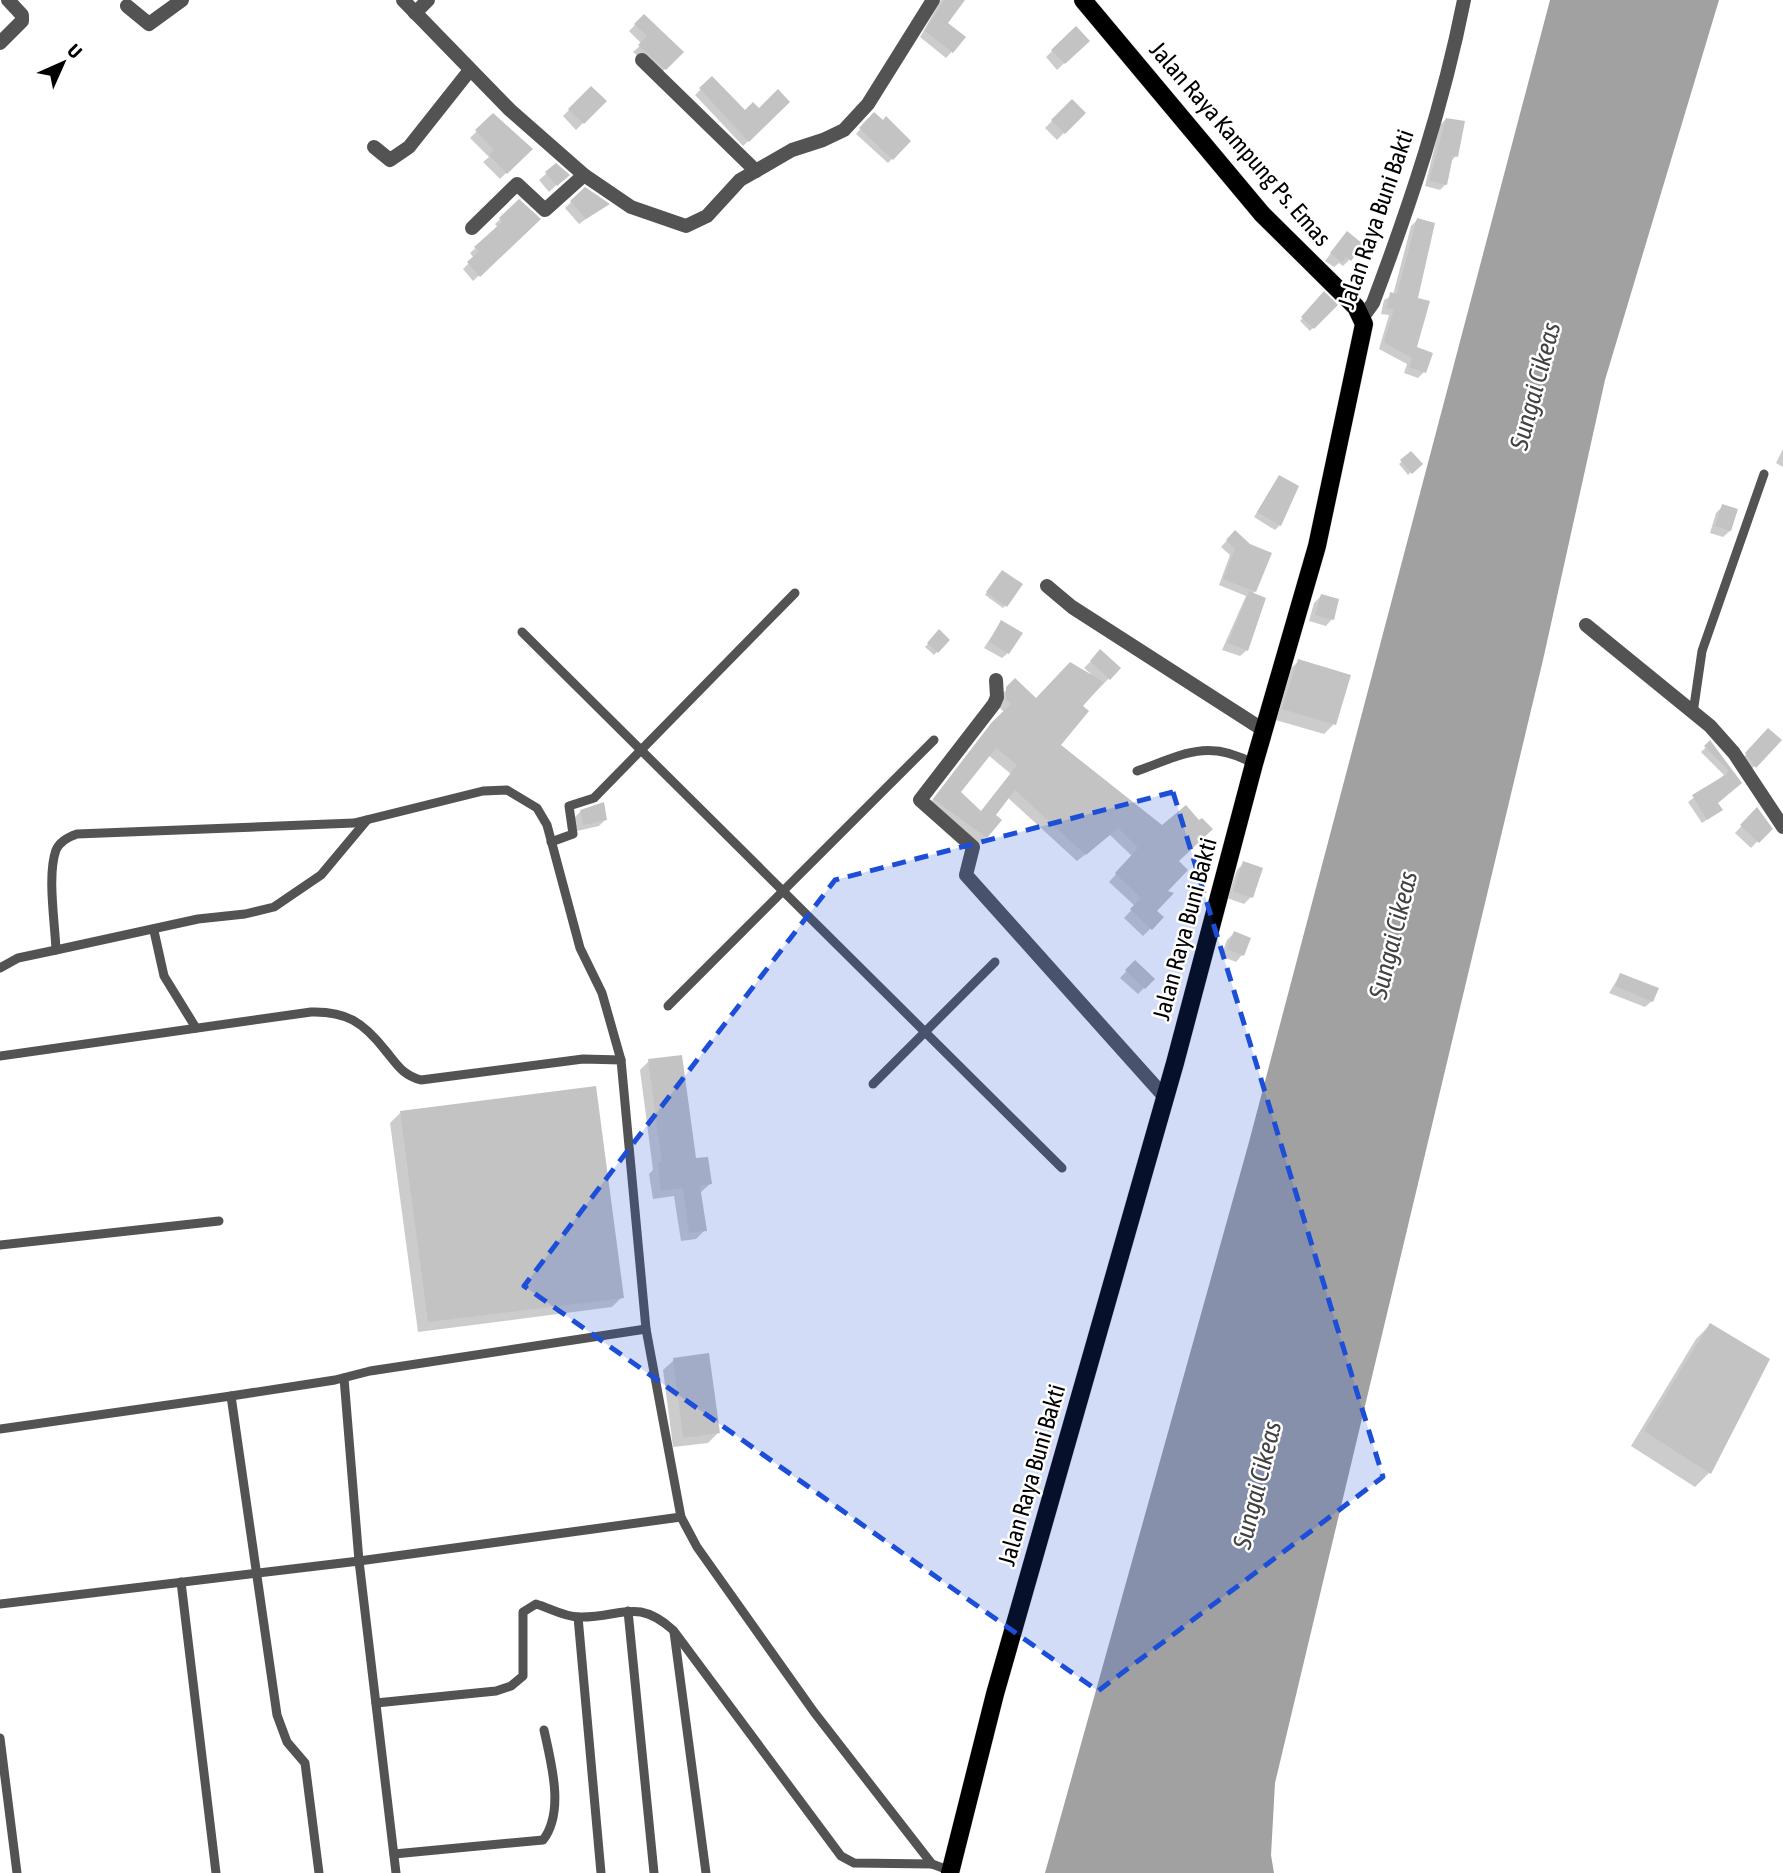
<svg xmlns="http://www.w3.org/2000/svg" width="1783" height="1873" font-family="'Asap Condensed',sans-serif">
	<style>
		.water { fill: #a1a1a1 }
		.shadow { fill: #0003; fill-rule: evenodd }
		.building { fill: #c3c3c3; fill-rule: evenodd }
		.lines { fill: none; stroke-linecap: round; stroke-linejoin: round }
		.primary-casing { stroke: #dbdbdb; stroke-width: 19 }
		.service { stroke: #535353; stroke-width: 9 }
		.minor { stroke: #535353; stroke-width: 14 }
		.primary { stroke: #000; stroke-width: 18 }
		.marked { fill: #1d4ed8; fill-opacity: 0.2; stroke: #1d4ed8; stroke-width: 5; stroke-dasharray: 14 9; stroke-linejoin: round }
		.labels { text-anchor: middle; stroke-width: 5; stroke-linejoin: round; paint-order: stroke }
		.street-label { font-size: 24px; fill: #000; stroke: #fff }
		.water-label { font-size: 26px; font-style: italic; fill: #424242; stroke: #fff }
	</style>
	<rect width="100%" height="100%" fill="#fff"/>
	<path class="water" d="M1550 0H1719L1605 380 1543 660 1275 1783 1271 1855 1274 1873H1045L1249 1142Z"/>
	<g class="shadow">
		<path d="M941 0H963L946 23 964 38 946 58 920 37Z"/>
		<path d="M644 16 681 53 659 75 633 52 642 44 629 31Z"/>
		<path d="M1075 28 1087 41 1057 70 1046 57Z"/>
		<path d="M711 79 745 113 788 102 743 146 695 95Z"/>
		<path d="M591 88 605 101 576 130 563 116Z"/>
		<path d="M1072 101 1083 113 1057 140 1045 128Z"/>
		<path d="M874 114 909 141 888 163 856 134Z"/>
		<path d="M493 115 530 149 500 179 483 162 489 157 470 138Z"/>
		<path d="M1446 119 1456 156 1450 162 1446 184 1440 190 1425 186 1440 125Z"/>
		<path d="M556 165 567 175 549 192 539 180Z"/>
		<path d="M585 189 607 204 579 224 565 208Z"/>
		<path d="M519 201 539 219 473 281 463 269 474 258 470 253 498 228 495 224Z"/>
		<path d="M1417 220 1415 348 1424 372 1418 378 1404 373 1407 364 1379 349 1389 315 1381 314 1384 300 1393 295 1411 226Z"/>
		<path d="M1341 240 1349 260 1343 266 1339 263 1334 267 1325 261Z"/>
		<path d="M1324 294 1335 305 1310 331 1300 321Z"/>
		<path d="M1783 449V467L1776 463Z"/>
		<path d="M1411 453 1420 464 1408 475 1399 464Z"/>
		<path d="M1279 477 1280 525 1275 530 1254 517Z"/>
		<path d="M1723 506 1730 531 1723 537 1710 533 1716 513Z"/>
		<path d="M1235 532 1255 591 1252 594 1247 650 1240 656 1222 650 1246 596 1219 585 1230 555 1221 547Z"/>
		<path d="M999 575 1005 606 1003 608 985 595Z"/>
		<path d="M1321 596 1332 619 1326 626 1309 621 1314 603Z"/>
		<path d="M1001 622 1008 653 1002 658 984 648Z"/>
		<path d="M939 632 948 640 934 655 925 647Z"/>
		<path d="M1100 652 1118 669 1081 707 1059 746 1177 861 1155 911 1162 917 1143 936 1124 918 1135 906 1109 882 1132 856 1110 835 1077 861 1007 797 993 815 986 837 978 844 927 807 985 732 1005 713 999 707V697L1015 681 1036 700 1091 674 1084 668ZM988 755 1011 774 980 813 959 792Z"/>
		<path d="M1299 661 1334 724 1324 734 1272 719 1288 671Z"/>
		<path d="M1768 730 1779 740 1748 773 1740 761Z"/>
		<path d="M1710 743 1740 783 1716 803 1721 810 1702 823 1688 802 1724 775 1701 752Z"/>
		<path d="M1757 810 1770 828 1751 848 1735 833Z"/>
		<path d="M581 811 606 819 599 826 577 831 574 818Z"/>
		<path d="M1244 863 1261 869 1251 897 1244 904 1227 898 1237 870Z"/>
		<path d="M1234 933 1242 955 1236 962 1221 956 1227 940Z"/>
		<path d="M1135 962 1153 979 1138 994 1120 978Z"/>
		<path d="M1620 975 1652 1001 1645 1007 1609 993Z"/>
		<path d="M649 1061 694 1160 710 1184 700 1193 705 1230 696 1239 681 1241 674 1196 653 1199 649 1174 653 1170 640 1070Z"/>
		<path d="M401 1112 622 1297 612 1307 418 1332 390 1123Z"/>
		<path d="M1710 1325 1709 1473 1695 1487 1631 1446 1696 1339Z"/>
		<path d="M674 1360 718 1433 708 1443 673 1447 663 1370Z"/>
	</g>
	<g class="building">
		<path d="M944 0H965L948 23 966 37 953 53 925 31Z"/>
		<path d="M644 14 684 52 666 70 638 45 647 36 634 24Z"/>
		<path d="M1076 26 1090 41 1065 64 1051 50Z"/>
		<path d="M712 76 745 110 753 102 759 108 778 89 790 102 749 142 699 88Z"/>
		<path d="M591 86 607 101 584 124 568 109Z"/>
		<path d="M1072 99 1086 113 1065 134 1051 120Z"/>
		<path d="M874 112 883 120 886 116 911 141 893 160 859 128Z"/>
		<path d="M493 113 533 149 507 174 489 155 494 150 475 130Z"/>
		<path d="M1446 118 1465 121 1458 157 1453 156 1447 185 1429 181Z"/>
		<path d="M556 163 570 175 557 186 545 172Z"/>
		<path d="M585 187 610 204 586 219 570 201Z"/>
		<path d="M519 199 541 219 480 277 467 262 479 251 474 247 502 222 499 218Z"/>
		<path d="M1417 218 1435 223 1418 298 1430 301 1417 347 1433 353 1426 373 1409 367 1412 358 1384 342 1394 309 1387 308 1390 292 1397 294Z"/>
		<path d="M1347 231 1363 244 1351 261 1346 257 1342 262 1330 253Z"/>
		<path d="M1324 291 1338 305 1314 329 1301 317Z"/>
		<path d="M1411 451 1423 464 1412 474 1400 460Z"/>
		<path d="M1279 475 1299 486 1281 526 1257 512Z"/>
		<path d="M1722 504 1738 509 1731 531 1715 526Z"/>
		<path d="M1235 530 1250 544 1272 553 1256 592 1223 579 1235 549 1226 540Z"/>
		<path d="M1002 570 1023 584 1007 607 986 592Z"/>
		<path d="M1249 591 1266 598 1248 651 1228 643Z"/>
		<path d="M1321 594 1339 599 1334 620 1315 615Z"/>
		<path d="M1001 620 1023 633 1009 654 989 642Z"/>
		<path d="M939 629 950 640 938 653 927 643Z"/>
		<path d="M1100 649 1121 668 1110 680 1090 661Z"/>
		<path d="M1298 659 1351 675 1336 725 1282 709Z"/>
		<path d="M1070 662 1104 682 1083 706 1089 711 1061 745 1162 825 1186 805 1199 820 1202 818 1213 829 1179 861 1188 870 1168 891 1174 893 1157 911 1164 917 1152 930 1130 909 1141 898 1115 873 1138 848 1118 828 1086 855 1015 790 996 815 1002 820 987 838 933 799 992 722 1011 704 1006 699V687L1015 678 1036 698ZM996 748 1017 765 981 811 961 792Z"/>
		<path d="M1768 728 1782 740 1756 768 1745 753Z"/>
		<path d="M1710 740 1742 783 1718 803 1723 810 1707 820 1692 795 1727 774 1728 770 1704 746Z"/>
		<path d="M604 802 607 820 583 825 580 810Z"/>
		<path d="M1757 807 1773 829 1759 843 1740 825Z"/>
		<path d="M1243 861 1263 868 1253 898 1233 891Z"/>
		<path d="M1234 931 1251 938 1244 956 1227 949Z"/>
		<path d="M1135 960 1155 979 1145 989 1125 970Z"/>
		<path d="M1620 973 1659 988 1653 1002 1615 986Z"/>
		<path d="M682 1055 696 1158 708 1157 712 1184 700 1186 707 1231 689 1233 683 1188 661 1191 658 1163 662 1162 648 1059Z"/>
		<path d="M596 1086 624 1298 428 1322 400 1111Z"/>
		<path d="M1710 1323 1770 1359 1711 1474 1644 1431Z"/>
		<path d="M709 1353 720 1433 683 1438 673 1358Z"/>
	</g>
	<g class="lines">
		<defs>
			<path id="primary" d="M950 1873 995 1694 1175 1063 1254 764 1317 546 1364 324 1356 307 1262 214 1083 0"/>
		</defs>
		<use href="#primary" class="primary-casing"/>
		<g class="service">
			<path d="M522 632 1062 1168"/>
			<path d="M1693 713 1702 651 1764 474"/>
			<path d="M1137 771C1182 755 1208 738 1254 764"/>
			<path d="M551 842 573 834 569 806 594 798 795 593"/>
			<path d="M154 931 164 976 196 1028"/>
			<path d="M56 950C55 923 47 875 56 850 60 841 68 837 77 834L354 823 483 791 507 790 537 808 547 825 580 948 602 993 621 1060"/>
			<path d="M0 968 18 958 56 950 198 919 245 914 274 907 321 875 367 820"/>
			<path d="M668 1006 934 740"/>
			<path d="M0 1056 311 1012C346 1011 363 1022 385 1050 397 1064 402 1075 421 1080L583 1059 621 1060 646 1329 681 1517 697 1547 814 1712 932 1864 951 1871"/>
			<path d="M873 1084 995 962"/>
			<path d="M0 1245 219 1221"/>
			<path d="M344 1378 359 1561 396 1873"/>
			<path d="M231 1396 277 1715 287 1742 305 1763 319 1873"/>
			<path d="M0 1429 231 1396 335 1380 370 1371 646 1329"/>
			<path d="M181 1582 216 1873"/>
			<path d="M0 1604 359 1561 681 1517"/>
			<path d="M628 1611 654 1873"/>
			<path d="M578 1617 601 1873"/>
			<path d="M674 1632 706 1873"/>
			<path d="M376 1703 496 1691 511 1686 523 1676V1612L536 1604C550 1608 564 1617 579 1617 621 1618 636 1597 673 1630L841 1856 854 1863 932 1864"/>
			<path d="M0 1738 17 1873"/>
			<path d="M394 1854 543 1840C565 1812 551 1762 544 1730"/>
		</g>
		<g class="minor">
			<path d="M403 0 510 110 584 175 631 207 686 226 707 216 740 180 792 150 823 140 844 130 868 104 933 0"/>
			<path d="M127 6 149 24 182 0"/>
			<path d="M415 13 428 0"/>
			<path d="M0 43 22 21V15L8 0"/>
			<path d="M642 60 756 171"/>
			<path d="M374 147 390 160 409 147 470 70"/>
			<path d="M472 228 517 184 545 210 584 175"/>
			<path d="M1363 317 1373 303C1411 202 1443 106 1464 0"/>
			<path d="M1047 586 1072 607 1265 731"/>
			<path d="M1586 625 1710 726 1734 753 1783 827"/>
			<path d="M996 680 997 697 994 704 920 800 973 847 966 875 1163 1095"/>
		</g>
		<use href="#primary" class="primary"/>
	</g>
	<path class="marked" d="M1173 792 1383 1477 1098 1691 524 1286 835 880Z"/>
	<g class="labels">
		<g class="street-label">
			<text transform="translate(1240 144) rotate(49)" y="8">Jalan Raya Kampung Ps. Emas</text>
			<text transform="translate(1376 219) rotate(-71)" y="8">Jalan Raya Buni Bakti</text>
			<text transform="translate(1185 929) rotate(-75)" y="8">Jalan Raya Buni Bakti</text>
			<text transform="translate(1032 1475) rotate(-74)" y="8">Jalan Raya Buni Bakti</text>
		</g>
		<g class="water-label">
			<text transform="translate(1535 386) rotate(-75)" y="9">Sungai Cikeas</text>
			<text transform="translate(1393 935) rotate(-76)" y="9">Sungai Cikeas</text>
			<text transform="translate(1257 1485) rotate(-76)" y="9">Sungai Cikeas</text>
		</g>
	</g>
	<g transform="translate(63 63) rotate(45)" stroke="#ffffff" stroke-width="5" paint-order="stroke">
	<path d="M0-5L12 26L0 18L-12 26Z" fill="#000000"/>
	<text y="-10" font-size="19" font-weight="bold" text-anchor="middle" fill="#000000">U</text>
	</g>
</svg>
